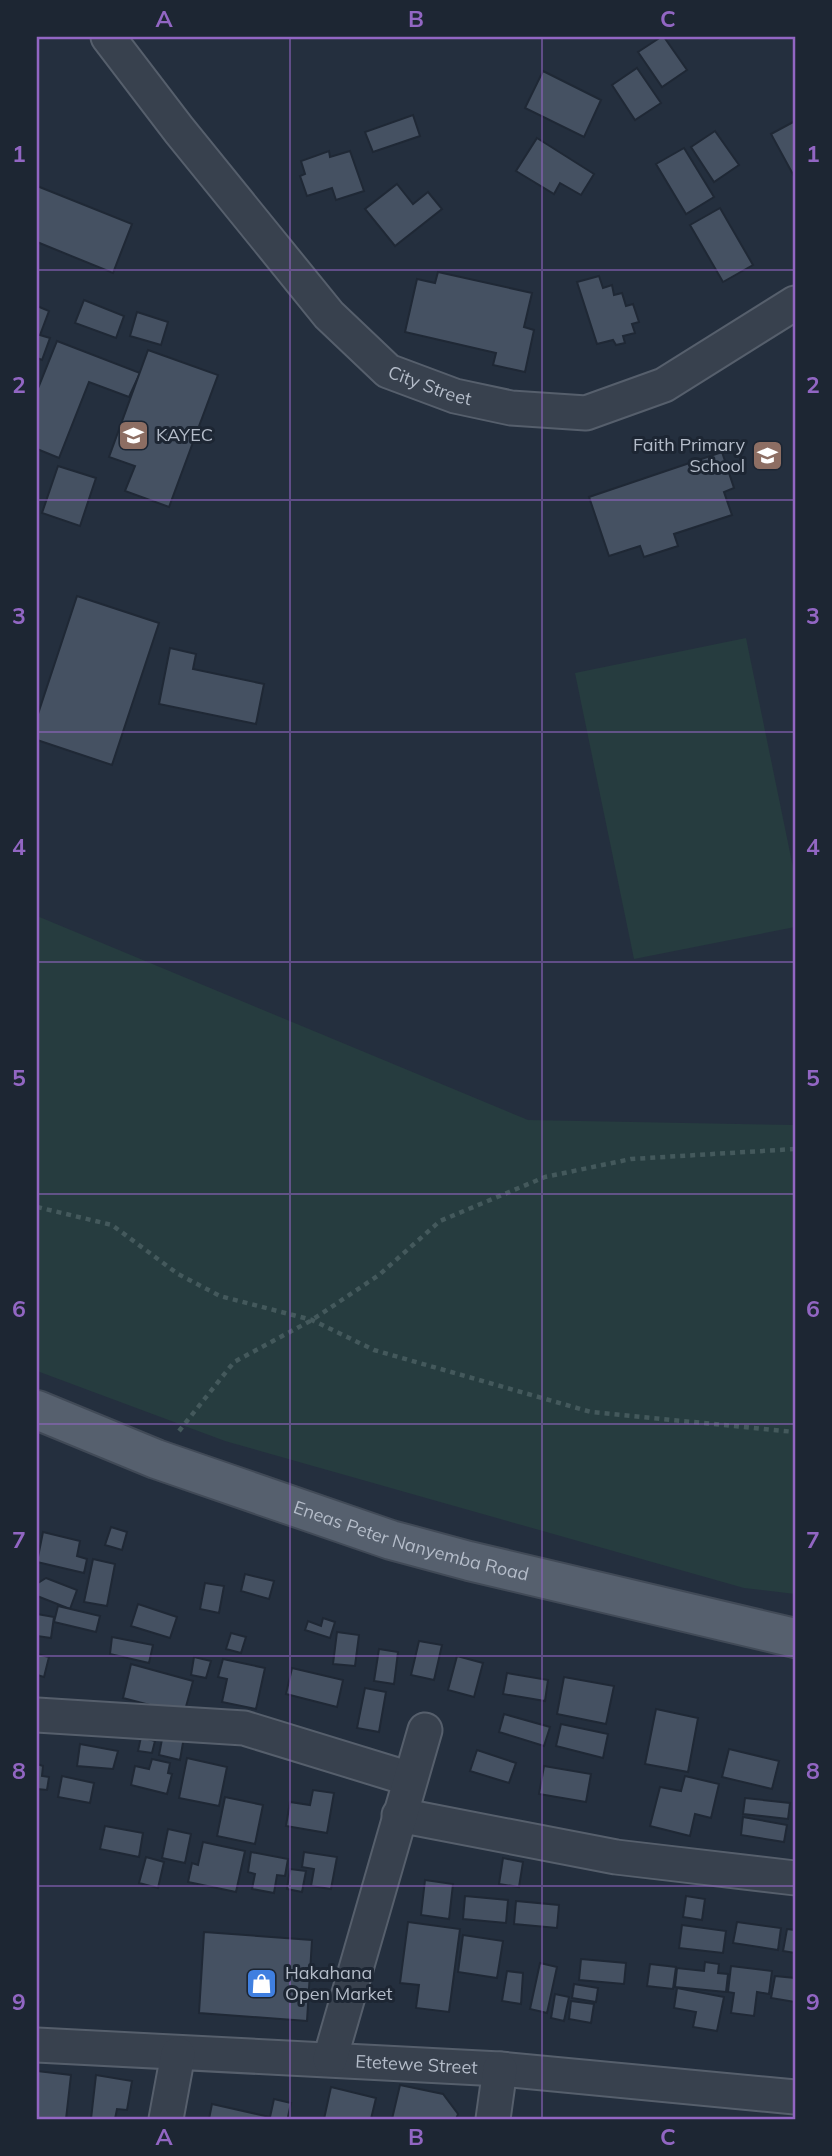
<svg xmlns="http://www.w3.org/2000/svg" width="832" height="2156" font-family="Mulish,sans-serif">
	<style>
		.green { fill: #263c3f }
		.building { fill: #455162; stroke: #1f2835; stroke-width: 2 }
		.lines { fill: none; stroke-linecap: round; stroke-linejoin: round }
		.minor-casing { stroke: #565f6c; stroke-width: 37 }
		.major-casing { stroke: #414a57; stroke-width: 42 }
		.path { stroke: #44595c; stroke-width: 4.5; stroke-dasharray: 5 5; stroke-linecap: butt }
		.minor { stroke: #38414e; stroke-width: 33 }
		.major { stroke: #56606e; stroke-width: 38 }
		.grid { fill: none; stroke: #9266c3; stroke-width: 2; stroke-opacity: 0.55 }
		.labels { text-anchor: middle; stroke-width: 6; stroke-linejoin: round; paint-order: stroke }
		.street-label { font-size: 18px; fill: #b4bcc9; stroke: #1d2633 }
		.poi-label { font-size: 18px; fill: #b4bcc9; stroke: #1d2633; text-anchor: start }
		.neatline { fill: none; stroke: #9266c3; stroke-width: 2.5 }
		.grid-label { font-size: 23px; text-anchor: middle; font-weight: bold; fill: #9266c3 }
	</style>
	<rect width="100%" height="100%" fill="#242f3e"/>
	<g class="green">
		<path d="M746 638 795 877V927L634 959 575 673Z"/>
		<path d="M37 916 528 1120 795 1125V1594L744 1588 225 1441 37 1371Z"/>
	</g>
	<g class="building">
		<path d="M661 37H664L687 70 662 87 638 52Z"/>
		<path d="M637 68 661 103 635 120 612 85Z"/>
		<path d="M543 71 601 100 584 137 525 108Z"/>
		<path d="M413 115 420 136 373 152 365 132Z"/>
		<path d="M795 121V178L771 134Z"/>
		<path d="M715 131 739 165 714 182 691 147Z"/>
		<path d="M537 138 594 174 581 195 560 183 554 194 516 171Z"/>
		<path d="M684 148 714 197 686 214 656 164Z"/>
		<path d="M329 151 330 157 350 151 364 191 336 200 332 188 307 196 300 176 305 174 301 161Z"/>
		<path d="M397 184 413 204 428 192 442 209 395 246 365 209Z"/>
		<path d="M37 186 132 224 113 273 37 242Z"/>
		<path d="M720 208 753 265 723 282 690 225Z"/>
		<path d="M438 272 532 293 524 327 534 330 525 372 493 365 496 353 405 332 417 279 435 283Z"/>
		<path d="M599 276 603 288 612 285 614 295 622 293 626 306 633 304 639 322 632 324 635 333 623 336 625 343 616 345 613 340 597 344 577 282Z"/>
		<path d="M84 300 124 316 116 338 75 323Z"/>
		<path d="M37 306 49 311 40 335 50 338 42 360 37 358Z"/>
		<path d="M137 312 168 322 161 345 130 336Z"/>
		<path d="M57 341 140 373 129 397 89 382 59 458 37 449V391Z"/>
		<path d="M148 350 218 375 169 507 125 491 135 466 109 457Z"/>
		<path d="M722 452 734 488 724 492 732 515 674 534 678 546 644 557 640 546 609 556 589 497Z"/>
		<path d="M58 466 96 478 80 526 42 513Z"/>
		<path d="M77 596 159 623 112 765 37 740V717Z"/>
		<path d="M170 648 196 654 193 669 264 684 256 724 159 704Z"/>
		<path d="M111 1527 127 1532 122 1550 105 1545Z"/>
		<path d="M43 1532 80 1541 77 1556 87 1559 84 1573 37 1562Z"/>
		<path d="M93 1559 115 1564 107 1606 84 1602Z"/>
		<path d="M245 1574 274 1581 269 1599 241 1591Z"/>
		<path d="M46 1578 77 1590 70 1609 37 1596 38 1583Z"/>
		<path d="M205 1583 224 1586 219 1613 200 1609Z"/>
		<path d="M138 1604 177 1617 170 1638 131 1626Z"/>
		<path d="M58 1606 100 1616 96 1632 54 1622Z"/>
		<path d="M37 1614 54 1617 51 1638 37 1636Z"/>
		<path d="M323 1618 335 1622 330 1638 305 1630 308 1621 321 1626Z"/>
		<path d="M337 1632 359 1635 355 1666 333 1664Z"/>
		<path d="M231 1633 246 1637 241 1653 226 1649Z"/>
		<path d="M112 1637 153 1645 149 1663 110 1654Z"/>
		<path d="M419 1641 442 1645 434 1680 411 1675Z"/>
		<path d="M379 1649 398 1652 394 1684 374 1681Z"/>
		<path d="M37 1654 49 1657 44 1677 37 1675Z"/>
		<path d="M457 1656 483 1663 474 1697 448 1690Z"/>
		<path d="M194 1657 211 1661 206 1678 191 1675Z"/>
		<path d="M223 1659 265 1668 256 1709 222 1702 227 1679 218 1677Z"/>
		<path d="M131 1664 193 1681 184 1714 123 1698Z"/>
		<path d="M292 1668 343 1680 337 1707 286 1694Z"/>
		<path d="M507 1673 548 1680 545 1701 503 1694Z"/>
		<path d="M564 1677 614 1686 606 1724 557 1714Z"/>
		<path d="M365 1688 386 1692 379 1732 357 1728Z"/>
		<path d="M656 1709 698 1718 688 1772 645 1764Z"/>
		<path d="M504 1714 550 1727 544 1746 499 1732Z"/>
		<path d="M561 1724 608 1734 603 1758 556 1746Z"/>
		<path d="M163 1734 184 1737 180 1760 159 1755Z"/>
		<path d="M141 1737 155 1741 152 1753 138 1751Z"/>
		<path d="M80 1744 118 1751 113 1769 77 1766Z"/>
		<path d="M729 1749 779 1761 772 1789 722 1777Z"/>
		<path d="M477 1750 516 1763 509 1783 470 1771Z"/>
		<path d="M187 1758 227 1767 219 1806 179 1798Z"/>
		<path d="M152 1759 170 1763 168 1773 172 1774 167 1794 131 1785 135 1766 149 1769Z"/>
		<path d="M37 1764 43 1766 42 1776 49 1777 47 1790 37 1789Z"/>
		<path d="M544 1766 591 1774 586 1802 539 1794Z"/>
		<path d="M62 1776 94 1783 90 1803 58 1797Z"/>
		<path d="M685 1776 719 1784 711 1818 695 1814 690 1836 650 1826 660 1787 681 1791Z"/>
		<path d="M313 1790 334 1793 327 1833 286 1826 290 1802 310 1805Z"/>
		<path d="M225 1797 263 1805 255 1844 217 1836Z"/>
		<path d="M745 1798 790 1803 788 1819 743 1814Z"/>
		<path d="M743 1817 787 1825 784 1842 741 1835Z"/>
		<path d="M105 1826 143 1833 139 1857 100 1849Z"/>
		<path d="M168 1829 191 1834 185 1863 162 1858Z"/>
		<path d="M203 1842 245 1851 236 1892 188 1882 192 1863 198 1865Z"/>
		<path d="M251 1852 288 1859 285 1876 277 1875 274 1893 252 1889 255 1874 248 1872Z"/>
		<path d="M304 1852 337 1857 331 1889 311 1886 314 1869 302 1867Z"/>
		<path d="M146 1857 164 1862 158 1888 139 1883Z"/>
		<path d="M503 1858 523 1862 519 1887 499 1884Z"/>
		<path d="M290 1869 306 1871 302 1892 287 1889Z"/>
		<path d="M425 1880 453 1884 449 1919 421 1915Z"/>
		<path d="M465 1896 508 1900 506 1923 463 1919Z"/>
		<path d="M686 1896 705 1899 702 1920 683 1917Z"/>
		<path d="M516 1901 559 1905 557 1928 514 1924Z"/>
		<path d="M408 1922 460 1929 449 2012 416 2008 419 1985 400 1983Z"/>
		<path d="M737 1922 781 1928 778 1950 733 1943Z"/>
		<path d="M682 1925 726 1931 723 1953 679 1948Z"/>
		<path d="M787 1929 795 1930V1953L783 1951Z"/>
		<path d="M204 1932 312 1940 307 2021 199 2013Z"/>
		<path d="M463 1935 503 1941 497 1978 458 1972Z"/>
		<path d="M581 1959 626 1963 624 1984 579 1980Z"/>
		<path d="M705 1962 719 1964 718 1973 728 1974 726 1992 675 1987 677 1968 704 1971Z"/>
		<path d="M540 1963 557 1967 547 2013 530 2009Z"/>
		<path d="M650 1964 676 1967 673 1989 647 1986Z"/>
		<path d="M731 1966 772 1971 769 1994 757 1992 754 2016 731 2013 734 1993 728 1992Z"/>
		<path d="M507 1971 523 1973 521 2004 502 2001Z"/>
		<path d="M775 1976 795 1978V2002L771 1998Z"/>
		<path d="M574 1984 598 1988 596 2002 572 1998Z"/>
		<path d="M677 1988 724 1997 717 2031 693 2027 696 2012 674 2008Z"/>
		<path d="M555 1994 569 1997 564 2021 551 2018Z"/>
		<path d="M571 2001 594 2004 591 2023 569 2019Z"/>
		<path d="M37 2071 71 2075 66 2119H37Z"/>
		<path d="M96 2075 132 2081 127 2110 117 2109 115 2119H91Z"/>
		<path d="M400 2085 443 2094 458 2114 456 2119H392Z"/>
		<path d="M331 2087 376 2098 371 2119H324Z"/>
		<path d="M274 2099 291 2103 288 2117 297 2119H209L212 2104 270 2117Z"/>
	</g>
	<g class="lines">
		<defs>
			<g id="minor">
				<path id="s1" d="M108 37 179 130 329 315 388 371 455 396 511 408 586 413 664 385 795 303"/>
				<path d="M37 1715 244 1728 410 1779"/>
				<path d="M399 1815 616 1857 795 1878"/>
				<path id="s2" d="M37 2045 500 2069 795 2097"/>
				<path d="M330 2059 425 1730"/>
				<path d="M166 2119 178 2054"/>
				<path d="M493 2119 500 2069"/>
			</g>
			<g id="major">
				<path id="s3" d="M37 1410 156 1459 391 1540 469 1561 795 1638"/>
			</g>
		</defs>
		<use href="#minor" class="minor-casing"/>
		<use href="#major" class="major-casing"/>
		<g class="path">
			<path d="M37 1207 112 1225 178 1274 220 1296 312 1320 374 1350 591 1412 795 1432"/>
			<path d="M179 1431 234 1362 312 1320 379 1275 440 1221 545 1177 631 1159 795 1149"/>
		</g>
		<use href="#minor" class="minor"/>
		<use href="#major" class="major"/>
	</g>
	<path class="grid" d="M290 37V2119M542 37V2119M37 270H795M37 500H795M37 732H795M37 962H795M37 1194H795M37 1424H795M37 1656H795M37 1886H795"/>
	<defs>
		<symbol id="school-square" viewBox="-11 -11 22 22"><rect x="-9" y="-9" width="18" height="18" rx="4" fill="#8d6e63" stroke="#1d2633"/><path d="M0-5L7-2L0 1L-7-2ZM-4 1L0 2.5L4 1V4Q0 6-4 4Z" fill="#fff"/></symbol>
		<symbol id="shop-square" viewBox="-11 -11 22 22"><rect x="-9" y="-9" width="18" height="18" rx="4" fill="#3f7fe0" stroke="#1d2633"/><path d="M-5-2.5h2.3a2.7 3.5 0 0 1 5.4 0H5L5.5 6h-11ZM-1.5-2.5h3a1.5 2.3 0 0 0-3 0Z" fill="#fff"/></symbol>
	</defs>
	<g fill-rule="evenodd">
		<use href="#school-square" x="116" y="418" width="35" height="35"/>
		<use href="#school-square" x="750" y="438" width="35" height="35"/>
		<use href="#shop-square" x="244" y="1966" width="35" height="35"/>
	</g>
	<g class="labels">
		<g class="street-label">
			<text dy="6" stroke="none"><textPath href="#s1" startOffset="481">City Street</textPath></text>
			<text dy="6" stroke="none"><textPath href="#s3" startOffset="397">Eneas Peter Nanyemba Road</textPath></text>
			<text dy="6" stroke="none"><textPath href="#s2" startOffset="380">Etetewe Street</textPath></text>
		</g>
		<g class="poi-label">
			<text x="156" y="441">KAYEC</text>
			<text x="745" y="451" text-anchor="end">Faith Primary<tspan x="745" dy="21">School</tspan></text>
			<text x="285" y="1979">Hakahana<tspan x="285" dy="21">Open Market</tspan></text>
		</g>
	</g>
	<rect width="832" height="2156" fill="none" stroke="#1d2633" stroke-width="77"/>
	<rect x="38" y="38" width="756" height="2080" class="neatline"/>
	<g class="grid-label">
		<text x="164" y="27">A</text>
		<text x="416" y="27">B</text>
		<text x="668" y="27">C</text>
		<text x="19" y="162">1</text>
		<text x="813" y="162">1</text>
		<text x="19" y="393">2</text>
		<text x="813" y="393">2</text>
		<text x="19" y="624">3</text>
		<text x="813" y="624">3</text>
		<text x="19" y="855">4</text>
		<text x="813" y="855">4</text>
		<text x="19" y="1086">5</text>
		<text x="813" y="1086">5</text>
		<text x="19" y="1317">6</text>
		<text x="813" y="1317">6</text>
		<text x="19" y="1548">7</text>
		<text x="813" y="1548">7</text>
		<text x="19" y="1779">8</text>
		<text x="813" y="1779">8</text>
		<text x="19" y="2010">9</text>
		<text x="813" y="2010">9</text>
		<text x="164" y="2145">A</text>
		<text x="416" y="2145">B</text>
		<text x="668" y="2145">C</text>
	</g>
</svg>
